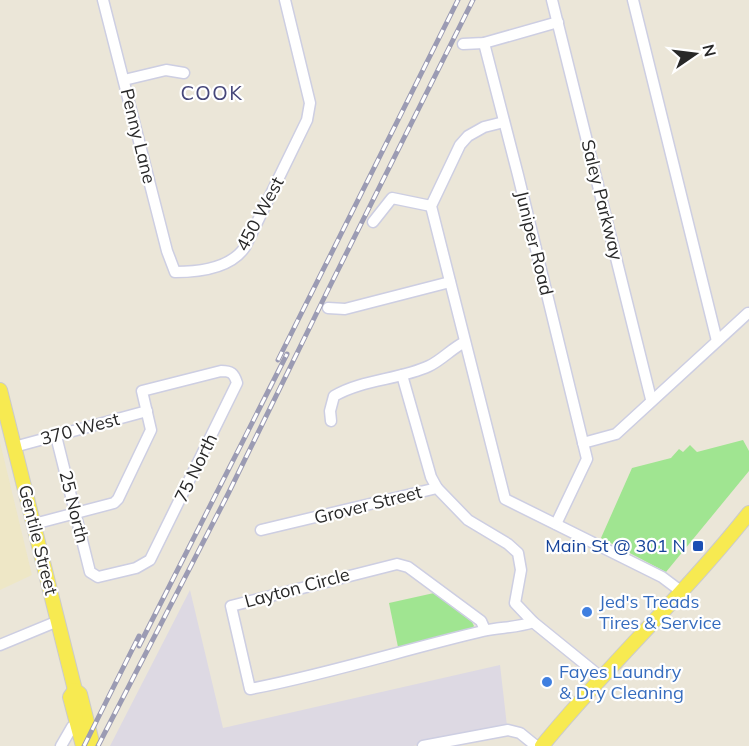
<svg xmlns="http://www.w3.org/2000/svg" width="749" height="746" font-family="Mulish,sans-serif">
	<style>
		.industrial { fill: #ddd9e3 }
		.education { fill: #eee7c6 }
		.park { fill: #a0e591 }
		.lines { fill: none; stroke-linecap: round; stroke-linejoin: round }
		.minor-casing { stroke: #cdcee2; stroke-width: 13 }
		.major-casing { stroke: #cbcbcb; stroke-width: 16 }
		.minor { stroke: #fff; stroke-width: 10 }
		.major { stroke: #f7ea51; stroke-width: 14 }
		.rail-casing { stroke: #9b9bb3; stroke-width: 5 }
		.rail { stroke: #fff; stroke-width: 3; stroke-dasharray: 9; stroke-linecap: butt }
		.transit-dot { fill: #1a4fb4; stroke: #fff; stroke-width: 2 }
		.shop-dot { fill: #3f7fe0; stroke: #fff; stroke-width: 2 }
		.labels { text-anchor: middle; stroke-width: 4.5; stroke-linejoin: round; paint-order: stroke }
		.street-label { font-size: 18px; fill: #282828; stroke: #fff }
		.transit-label { font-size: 18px; fill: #164399; stroke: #fff; text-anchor: end }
		.shop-label { font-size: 18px; fill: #366cbe; stroke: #fff; text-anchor: start }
		.neighbourhood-label { font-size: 20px; letter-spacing: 1.5px; fill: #46477a; stroke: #fff }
	</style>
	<rect width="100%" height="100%" fill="#ebe6d8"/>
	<path class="industrial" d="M190 590 223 728 500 665 507 726 413 746H110Z"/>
	<path class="education" d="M0 442 32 575 0 590Z"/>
	<g class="park">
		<path d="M743 440 749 451V471L666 572 601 538 632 468 671 458 679 449 683 452 690 445 697 452Z"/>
		<path d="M434 593 472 622 474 626 472 629 398 647 389 603Z"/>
	</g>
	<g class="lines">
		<defs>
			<g id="minor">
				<path d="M103 0 167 251 175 272C199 272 231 268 245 247L307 120 310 103 285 0"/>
				<path d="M552 0 651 399"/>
				<path d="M633 0 717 341"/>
				<path d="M484 43 518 175 587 459 556 524"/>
				<path d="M463 44 484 43 558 22"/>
				<path d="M124 80 166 70 184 73"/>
				<path d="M504 122 484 127 468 136 460 145 431 206 505 499 662 577 682 592"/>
				<path d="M373 222 392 198 431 206"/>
				<path d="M328 308 345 309 450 282"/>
				<path d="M402 375 431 477 437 488"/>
				<path d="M331 421 330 411 334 396C363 379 399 380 429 366 442 360 452 348 465 342"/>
				<path d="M583 443 616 434 748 313"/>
				<path d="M14 447 147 411"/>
				<path d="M34 524 114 503 118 499 151 430 142 391 221 371C231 371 234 373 237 383L150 560 136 568 98 577 90 572 56 436"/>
				<path d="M261 530 437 488 468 520 508 544 518 553 521 570 515 603 533 622 602 678"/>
				<path d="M485 630 481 621 408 567 397 564 231 606 250 689C329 674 406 649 483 631 500 627 517 628 533 622"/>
				<path d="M0 645 58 621"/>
				<path d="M61 746 72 727 77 725"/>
				<path d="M423 746 508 730 520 733 536 746"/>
			</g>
			<g id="major">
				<path d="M0 390 75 690 80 694 93 746"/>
				<path d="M75 690 70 697 83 746"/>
				<path d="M542 746C608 665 685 594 749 513"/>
			</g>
		</defs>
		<use href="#minor" class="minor-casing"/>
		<use href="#major" class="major-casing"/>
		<use href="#minor" class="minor"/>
		<use href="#major" class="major"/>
		<defs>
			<g id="rail">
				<path d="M278 360 458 0"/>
				<path d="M139 646 287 354"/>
				<path d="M84 746 139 636"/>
				<path d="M98 746 228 494 328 290 473 0"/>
			</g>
		</defs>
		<use href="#rail" class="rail-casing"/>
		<use href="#rail" class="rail"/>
	</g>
	<rect class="transit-dot" x="692" y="540" width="12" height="12" rx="3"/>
	<g class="shop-dot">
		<circle cx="587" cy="612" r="6"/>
		<circle cx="547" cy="682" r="6"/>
	</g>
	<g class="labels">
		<g class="street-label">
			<text transform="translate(138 136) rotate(76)" y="6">Penny Lane</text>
			<text transform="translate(602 200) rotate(76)" y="6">Saley Parkway</text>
			<text transform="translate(260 214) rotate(-62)" y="6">450 West</text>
			<text transform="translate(534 243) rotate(76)" y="6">Juniper Road</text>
			<text transform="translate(80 429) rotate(-15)" y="6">370 West</text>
			<text transform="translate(196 468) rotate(-64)" y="6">75 North</text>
			<text transform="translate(368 505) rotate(-14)" y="6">Grover Street</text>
			<text transform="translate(74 507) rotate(76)" y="6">25 North</text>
			<text transform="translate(38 540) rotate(76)" y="6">Gentile Street</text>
			<text transform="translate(297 588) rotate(-15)" y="6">Layton Circle</text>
		</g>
		<g class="transit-label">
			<text x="686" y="552">Main St @ 301 N</text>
		</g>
		<g class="shop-label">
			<text x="599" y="608">Jed's Treads<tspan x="599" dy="21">Tires &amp; Service</tspan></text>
			<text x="559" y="678">Fayes Laundry<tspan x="559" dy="21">&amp; Dry Cleaning</tspan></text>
		</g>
		<g class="neighbourhood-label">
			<text x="212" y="100">COOK</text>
		</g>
	</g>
	<g transform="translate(695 54) rotate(76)" stroke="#ffffff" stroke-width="4.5" paint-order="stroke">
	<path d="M0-4.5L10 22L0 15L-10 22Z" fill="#282828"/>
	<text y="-9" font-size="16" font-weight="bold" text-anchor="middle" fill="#282828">N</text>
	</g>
</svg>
